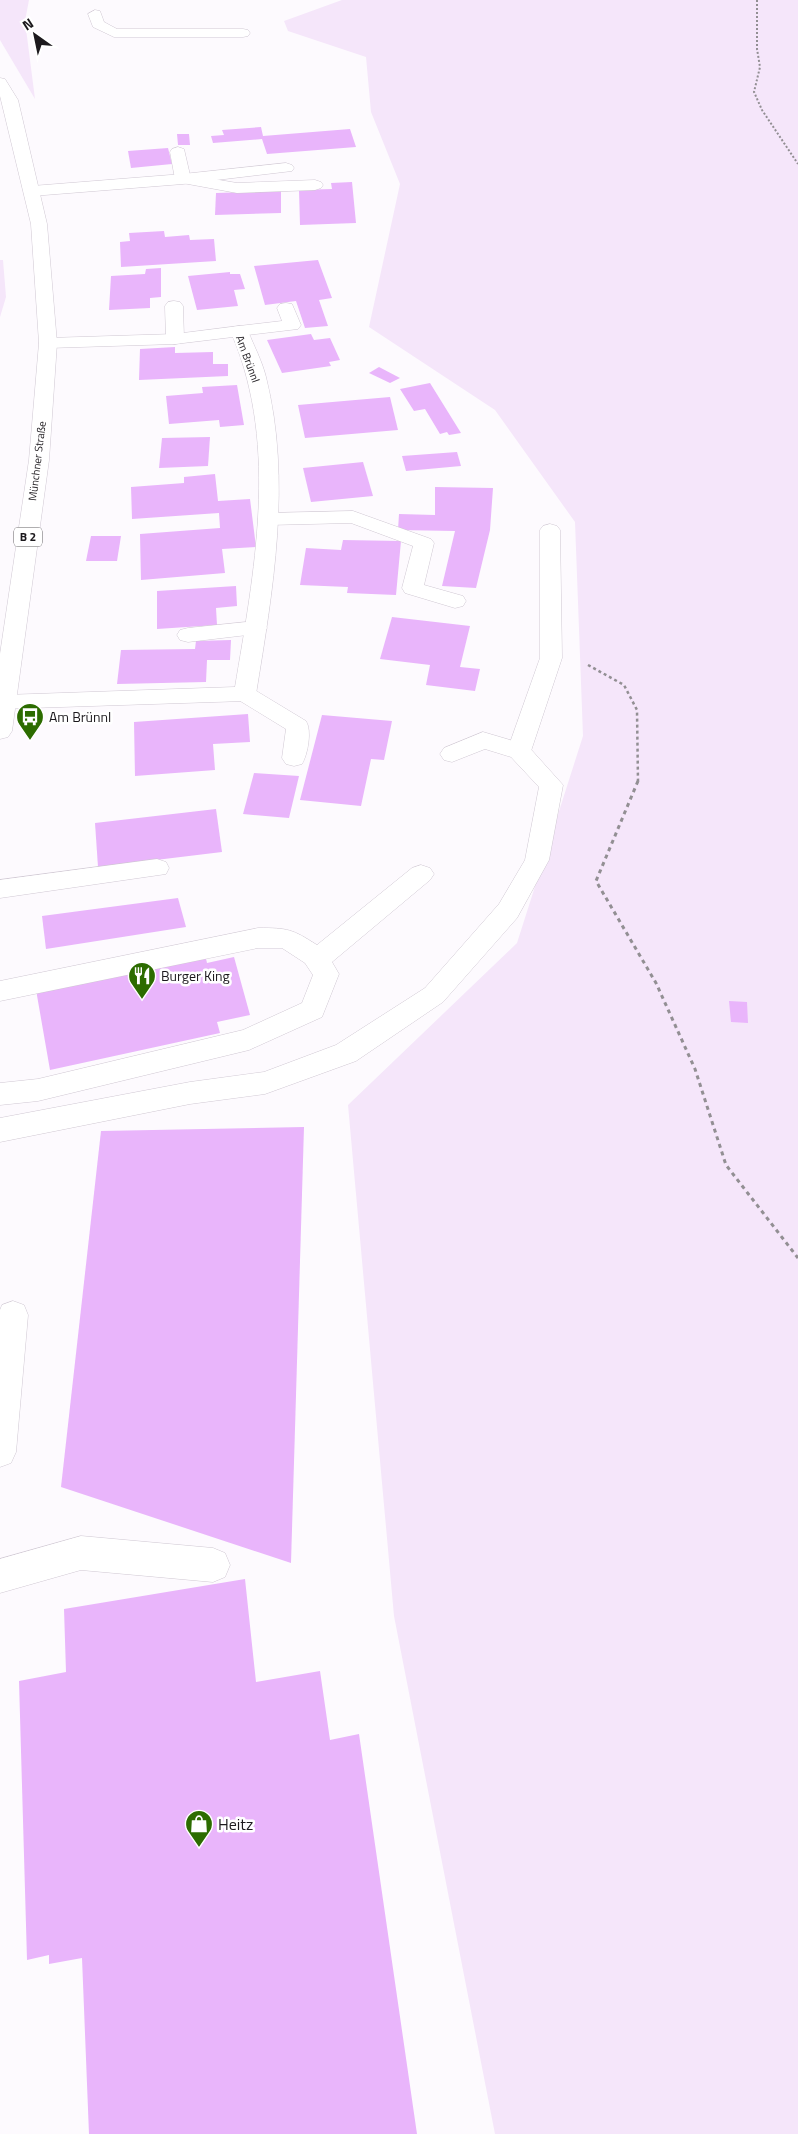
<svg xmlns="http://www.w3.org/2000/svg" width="798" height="2134" font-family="'Titillium Web',sans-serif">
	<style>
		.green { fill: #f5e6fa }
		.building { fill: #e9b5fb }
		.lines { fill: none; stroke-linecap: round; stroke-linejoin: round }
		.lane-casing { stroke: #d0c8d3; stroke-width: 1 }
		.street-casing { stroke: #d0c8d3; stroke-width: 1 }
		.primary-casing { stroke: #d0c8d3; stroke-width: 1 }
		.path-far2 { stroke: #928f93; stroke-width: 2; stroke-dasharray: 2 2; stroke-linecap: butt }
		.path-far1 { stroke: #928f93; stroke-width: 2.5; stroke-dasharray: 3 3; stroke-linecap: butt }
		.path { stroke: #928f93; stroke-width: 3; stroke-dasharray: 4 4; stroke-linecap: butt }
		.lane { fill: #fff; fill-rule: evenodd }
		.street { fill: #fff; fill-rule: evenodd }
		.primary { fill: #fff; fill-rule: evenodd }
		.labels { text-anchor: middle; stroke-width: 5; stroke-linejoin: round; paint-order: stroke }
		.far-street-label { font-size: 11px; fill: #1c191d; stroke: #fff }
		.shield { fill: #fff; stroke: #605e61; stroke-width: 1 }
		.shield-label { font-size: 12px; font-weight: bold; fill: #1c191d }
		.poi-label { font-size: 14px; fill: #1c191d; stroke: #fff; text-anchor: start }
		.near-poi-label { font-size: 16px; fill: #1c191d; stroke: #fff; text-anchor: start }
	</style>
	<rect width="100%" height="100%" fill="#fdfafe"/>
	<g class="green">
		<path d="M0 0H29L25 21 35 99 0 40Z"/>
		<path d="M342 0H798V2134H495L394 1616 348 1105 517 943 583 736 575 522 495 410 369 327 400 184 371 112 366 57 288 31 284 21Z"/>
		<path d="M0 260H3L6 297 0 317Z"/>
	</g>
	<g class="building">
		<path d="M261 127 263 136 350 129 356 147 267 154 262 139 213 143 211 136 224 135 222 130Z"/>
		<path d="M177 134H189L190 145H178Z"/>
		<path d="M168 148 172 164 131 168 128 151Z"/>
		<path d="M352 182 356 223 300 225 299 190 332 189 331 183Z"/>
		<path d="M281 191V213L215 215 216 193Z"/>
		<path d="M164 231 165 237 189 235 190 240 214 239 216 261 121 267 120 242 130 241 129 233Z"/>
		<path d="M318 260 332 298 319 300 328 326 305 328 296 301 265 305 254 266Z"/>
		<path d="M161 268V297L150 298V308L109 310 111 276 145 274 146 269Z"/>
		<path d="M230 272V274H240L245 289 234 290 238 306 197 310 188 276Z"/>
		<path d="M311 334 314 340 330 338 340 360 329 362 331 366 282 373 267 340Z"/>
		<path d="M175 347V353L213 352V364H228V376L139 380 140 349Z"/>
		<path d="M379 367 400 378 390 383 369 373Z"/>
		<path d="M430 383 461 433 449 435 447 432 440 434 425 409 414 411 400 389Z"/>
		<path d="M237 385 244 425 220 427 219 420 169 424 166 396 203 393 202 387Z"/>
		<path d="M390 397 398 430 305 438 298 405Z"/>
		<path d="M210 437 208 466 159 468 162 438Z"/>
		<path d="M457 452 461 466 406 471 402 456Z"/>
		<path d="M363 462 373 496 311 502 303 468Z"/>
		<path d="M215 474 218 501 250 499 256 547 222 549 225 573 141 580 140 534 220 528 219 513 132 519 131 487 184 483V477Z"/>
		<path d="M435 487 493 488 490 530 476 588 442 586 455 531 398 530 399 514 435 515Z"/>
		<path d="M91 536H121L117 561H86Z"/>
		<path d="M343 540 401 541 396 595 347 593 348 587 300 585 306 548 341 550Z"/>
		<path d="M236 586 237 606 216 608 217 625 157 629V591Z"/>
		<path d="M392 617 470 626 460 667 480 669 475 691 426 685 430 665 380 659Z"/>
		<path d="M231 640 230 660H207L206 682 117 684 121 650 195 649 196 641Z"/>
		<path d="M248 714 250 742 213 744 215 770 135 776 134 722Z"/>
		<path d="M322 715 392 721 384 760 371 759 361 806 300 800Z"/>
		<path d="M254 773 299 776 289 818 243 814Z"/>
		<path d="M216 809 222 852 98 867 95 823Z"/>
		<path d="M178 898 186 927 46 949 42 916Z"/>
		<path d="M204 950 207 963 234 957 250 1015 217 1022 220 1033 50 1070 35 984Z"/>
		<path d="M729 1001 747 1002 748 1023 731 1022Z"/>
		<path d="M304 1127 291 1563 61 1487 101 1131Z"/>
		<path d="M245 1579 256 1682 320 1671 330 1740 359 1734 417 2134H89L82 1958 49 1964V1955L27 1960 19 1681 66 1672 64 1609Z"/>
	</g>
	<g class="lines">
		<defs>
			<g id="lane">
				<path d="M95 10 100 11 104 22 117 29H243L248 30 250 33 248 36 243 37H114L93 27 88 14Z"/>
				<path d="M178 147 184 149 190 175 237 183 315 180 321 182 323 185 321 188 315 190 237 193 177 182 175 179 170 152 172 149Z"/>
				<path d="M174 301 180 302 183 306 184 339 181 343 175 344 169 343 166 339 165 306 168 302Z"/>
				<path d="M286 303 292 304 301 325 298 329 239 336 233 335 230 331 233 327 239 326 282 321 277 308 280 304Z"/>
				<path d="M353 511 431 539 434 543 424 585 463 596 466 601 463 606 455 608 405 593 402 588 413 546 351 523 268 525 261 523 258 519 261 515 268 513Z"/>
				<path d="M256 621 264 623 267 628 264 633 188 642 180 640 177 635 180 630 188 628Z"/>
				<path d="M245 687 253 689 306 721C312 730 308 754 302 764L294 766 286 764 282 758 286 729 237 699 234 694 237 689Z"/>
				<path d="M483 732 527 745 563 785 549 860 517 918 443 1002 356 1061 265 1094 190 1104 0 1142V1118L190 1082 264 1072 336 1045 425 988 499 904 525 860 539 787 511 757 485 749 452 762 444 760 440 754 444 748Z"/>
				<path d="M157 859 166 862 169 868 166 874 0 898V880Z"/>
				<path d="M421 865 430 868 434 874 430 880 332 962 339 974 322 1017 249 1050 38 1101 0 1105V1083L38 1079 243 1030 302 1003 313 975 305 963 282 948H258L0 1001V981L258 928C288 928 292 929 317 945L412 868Z"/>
				<path d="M13 1301 24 1305 28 1315 16 1452 11 1463 0 1467V1310L2 1305Z"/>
				<path d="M81 1536 213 1548 225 1553 230 1565 225 1577 213 1582 81 1570 0 1593V1559Z"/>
			</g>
			<g id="street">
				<path d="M286 163 292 165 294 168 292 171 183 184 32 196 26 194 24 191 26 188 32 186 183 174Z"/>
				<path d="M239 326 245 327 248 331C254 346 262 361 266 377 292 481 273 590 256 694L253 699 245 701 0 709V697L4 695 235 687C254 573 279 448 233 337L175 344 48 348 42 347 39 343 42 339 48 338 175 334Z"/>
				<path d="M550 524 557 526 560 530 562 658 531 751 527 757 519 759 511 757 507 751 540 658V530L543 526Z"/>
			</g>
			<path id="primary" d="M0 78 5 79 18 100 47 224 57 343 49 460 12 731 8 737 0 739V654L29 460 39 343 31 224 0 96Z"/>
		</defs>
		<use href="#lane" class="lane-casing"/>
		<use href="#street" class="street-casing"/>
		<use href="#primary" class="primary-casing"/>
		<path class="path-far2" d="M757 0V49L760 67 754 92 762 110 798 164"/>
		<path class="path-far1" d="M588 665 624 685 637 710 638 782"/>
		<path class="path" d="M638 781 596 881 656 983 695 1069 726 1165 798 1258"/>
		<use href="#lane" class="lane"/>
		<use href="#street" class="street"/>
		<use href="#primary" class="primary"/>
	</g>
	<defs>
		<symbol id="bus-pin" viewBox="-11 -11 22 30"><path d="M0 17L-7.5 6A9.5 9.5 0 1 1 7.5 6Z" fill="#2c6c00" stroke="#fff"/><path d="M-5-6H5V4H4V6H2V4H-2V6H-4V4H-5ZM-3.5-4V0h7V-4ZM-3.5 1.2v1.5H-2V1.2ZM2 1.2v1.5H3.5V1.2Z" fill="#fff"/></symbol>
		<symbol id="restaurant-pin" viewBox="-11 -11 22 30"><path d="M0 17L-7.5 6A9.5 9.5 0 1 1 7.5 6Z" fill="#2c6c00" stroke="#fff"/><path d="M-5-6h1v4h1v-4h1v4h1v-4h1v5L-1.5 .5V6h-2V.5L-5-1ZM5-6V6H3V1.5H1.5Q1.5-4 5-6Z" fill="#fff"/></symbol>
		<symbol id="shop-pin" viewBox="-11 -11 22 30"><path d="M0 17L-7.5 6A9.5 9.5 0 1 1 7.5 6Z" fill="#2c6c00" stroke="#fff"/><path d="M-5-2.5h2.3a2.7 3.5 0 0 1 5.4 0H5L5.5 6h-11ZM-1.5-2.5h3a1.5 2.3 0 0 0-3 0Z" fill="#fff"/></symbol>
	</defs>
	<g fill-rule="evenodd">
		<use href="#bus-pin" x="14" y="701" width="32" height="43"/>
		<use href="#restaurant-pin" x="126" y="960" width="32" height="43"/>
		<use href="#shop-pin" x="183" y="1808" width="32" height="43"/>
	</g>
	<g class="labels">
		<g class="far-street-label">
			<text transform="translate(248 359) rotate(70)" y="4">Am Brünnl</text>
			<text transform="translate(37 461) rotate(-83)" y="4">Münchner Straße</text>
		</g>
		<rect class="shield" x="14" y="527.5" width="28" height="19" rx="4"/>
		<g class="shield-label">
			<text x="28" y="541">B 2</text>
		</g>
		<g class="poi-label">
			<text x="49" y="722">Am Brünnl</text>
			<text x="161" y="981">Burger King</text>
		</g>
		<g class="near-poi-label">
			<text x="218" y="1830">Heitz</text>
		</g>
	</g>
	<g transform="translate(35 35) rotate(327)" stroke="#ffffff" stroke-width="4" paint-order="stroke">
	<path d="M0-4L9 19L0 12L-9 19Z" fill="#1c191d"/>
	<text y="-8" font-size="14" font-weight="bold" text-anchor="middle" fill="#1c191d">N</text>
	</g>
</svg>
